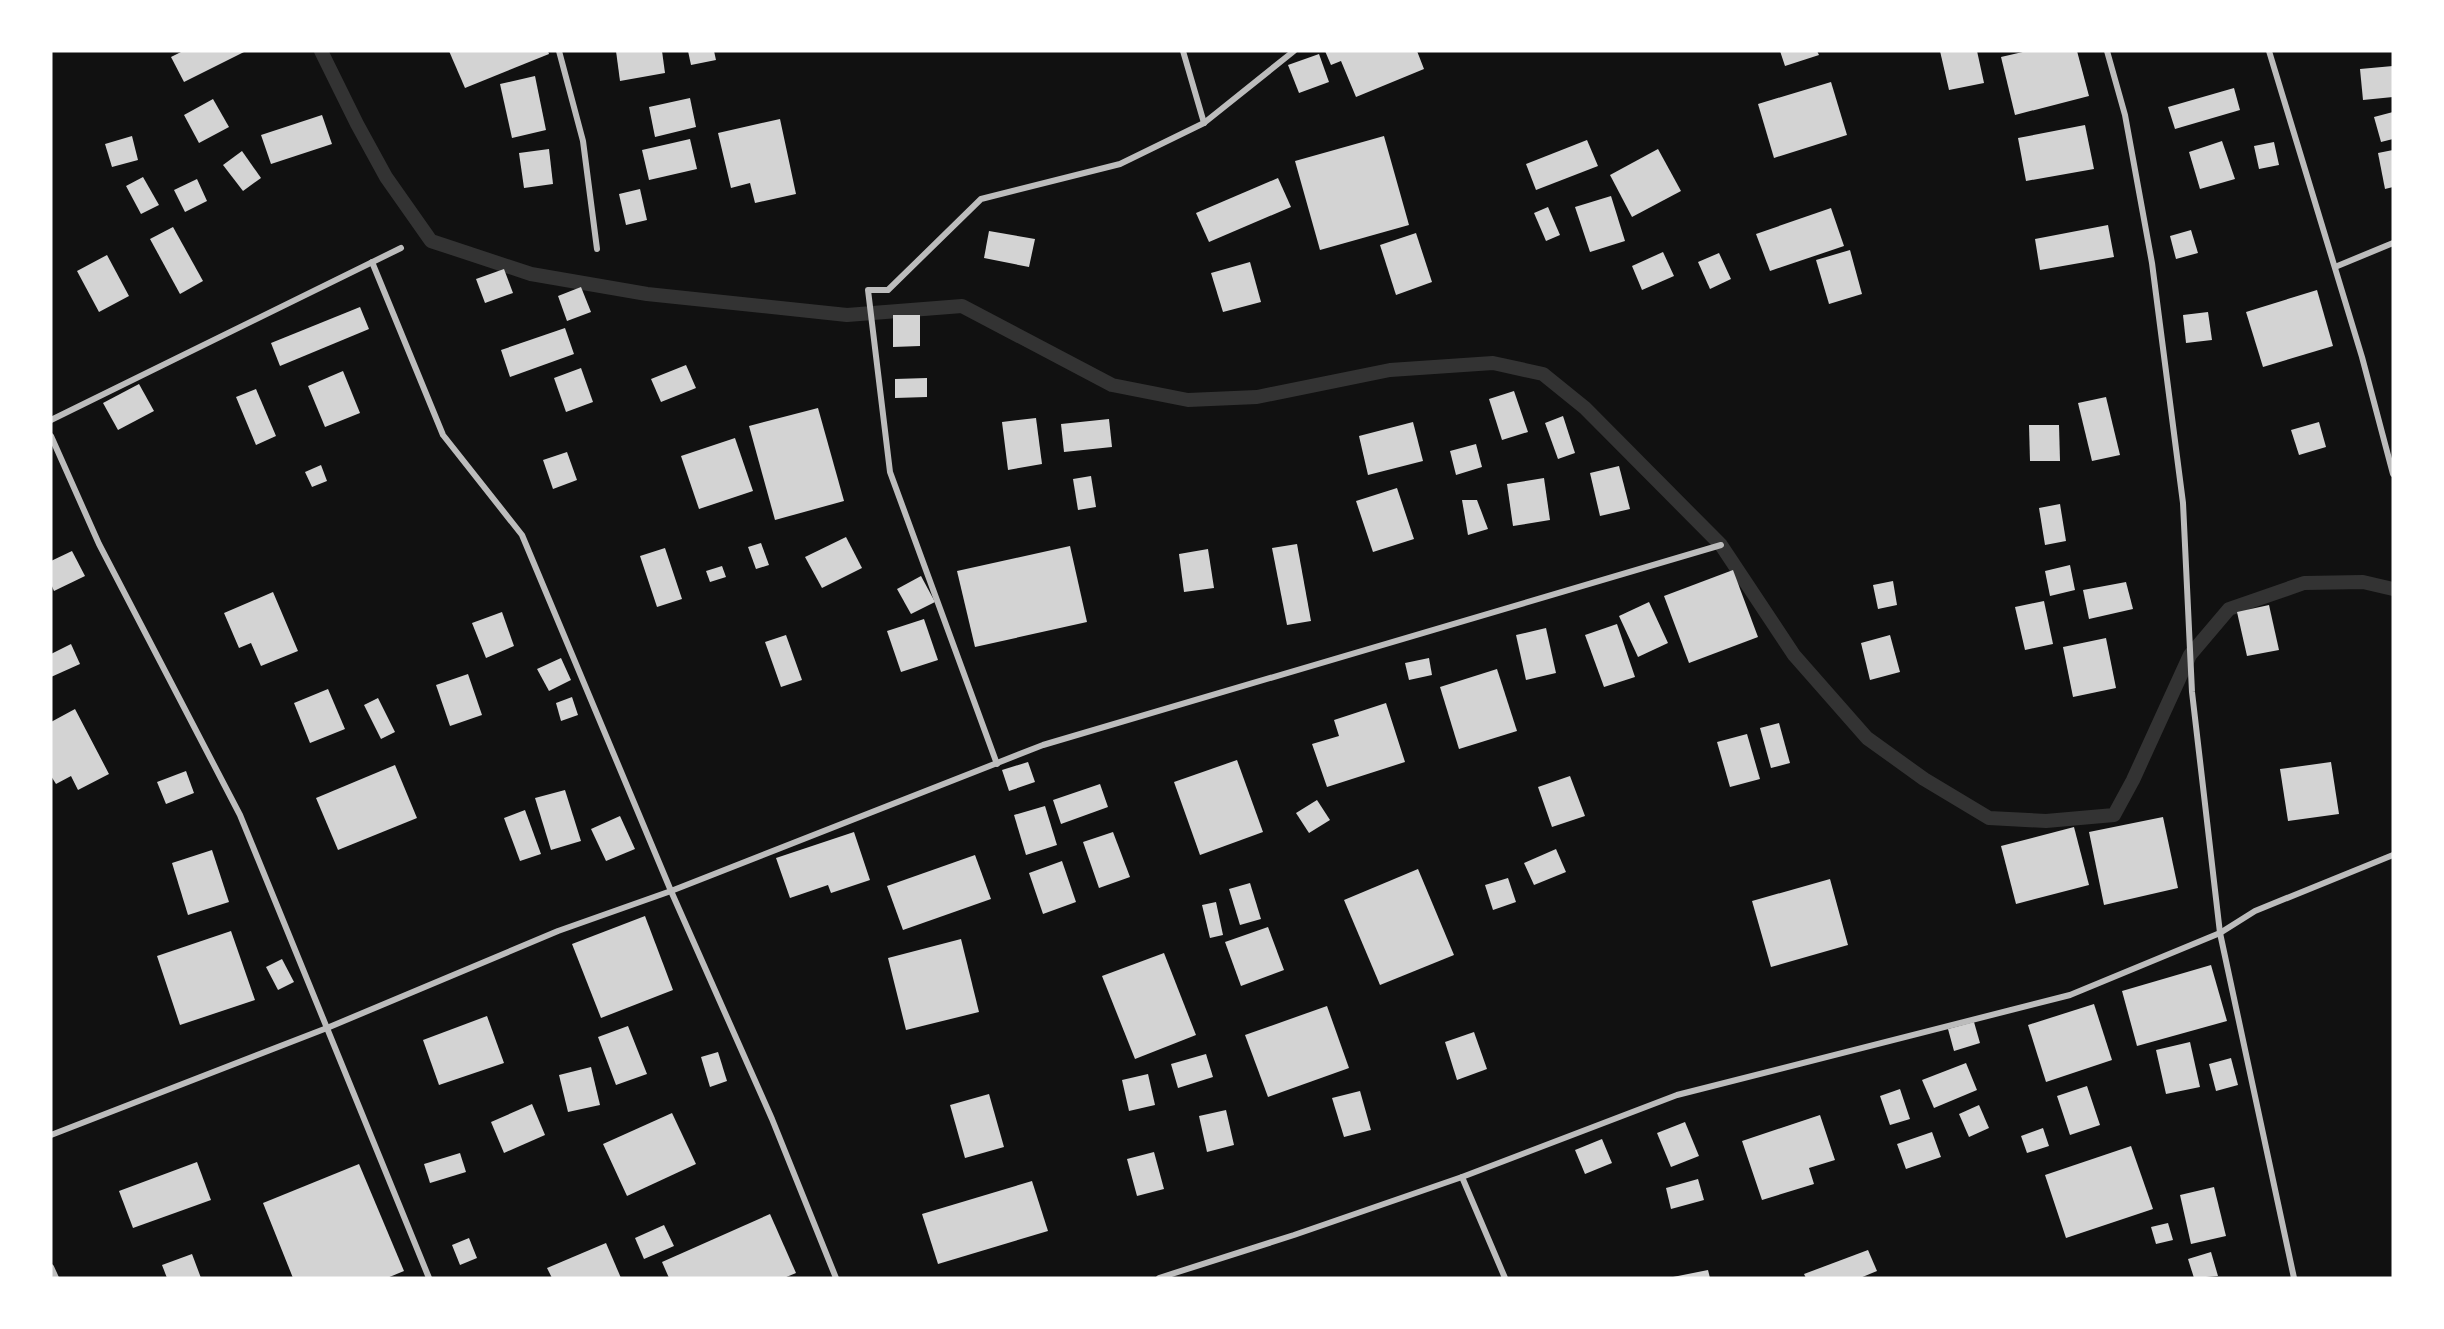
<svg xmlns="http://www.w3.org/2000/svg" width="2444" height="1329" font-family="Inter,sans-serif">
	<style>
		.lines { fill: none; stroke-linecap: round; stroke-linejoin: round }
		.stream { stroke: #333; stroke-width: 14 }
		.building { fill: #d3d3d3 }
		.minor { stroke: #bcbcbc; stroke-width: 6 }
	</style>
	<rect width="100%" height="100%" fill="#111"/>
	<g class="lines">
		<path class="stream" d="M321 51 357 124 386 177 431 241 531 274 647 294 847 315 962 306 1112 385 1188 400 1257 397 1390 370 1493 363 1543 374 1585 408 1721 545 1794 655 1867 738 1924 779 1989 818 2046 821 2114 815 2133 780 2190 655 2229 609 2304 583 2363 582 2393 589"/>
	</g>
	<g class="building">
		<path d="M183 51H246L184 82 171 57Z"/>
		<path d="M449 51H548L549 54 465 88Z"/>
		<path d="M616 51H662L665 73 620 81Z"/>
		<path d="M688 51H714L716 60 691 65Z"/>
		<path d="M1325 51H1417L1424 69 1356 97 1341 61 1331 65Z"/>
		<path d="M1780 51H1817L1819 55 1785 66Z"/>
		<path d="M1940 51H1977L1984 83 1949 90Z"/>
		<path d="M2027 51H2077L2089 96 2015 115 2001 57Z"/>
		<path d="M1319 54 1329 82 1299 93 1288 65Z"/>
		<path d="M2393 66V97L2363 100 2360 69Z"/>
		<path d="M535 76 546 130 512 138 500 84Z"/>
		<path d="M1831 82 1847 135 1774 158 1758 104Z"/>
		<path d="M2234 88 2240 110 2175 129 2168 107Z"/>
		<path d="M690 98 696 127 655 137 649 107Z"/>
		<path d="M213 99 229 127 199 143 184 115Z"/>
		<path d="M2393 112V139L2381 142 2374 117Z"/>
		<path d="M322 115 332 144 271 164 261 135Z"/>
		<path d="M780 119 796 194 755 203 750 183 731 188 718 133Z"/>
		<path d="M2085 125 2094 169 2026 181 2018 138Z"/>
		<path d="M132 136 138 160 112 167 105 144Z"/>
		<path d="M1384 136 1409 225 1320 250 1295 161Z"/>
		<path d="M690 139 697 169 649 180 642 150Z"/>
		<path d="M1587 140 1598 166 1536 190 1526 164Z"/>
		<path d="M2222 141 2235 179 2200 189 2189 152Z"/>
		<path d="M2274 142 2279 165 2259 169 2254 146Z"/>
		<path d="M549 149 553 184 524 188 519 153Z"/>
		<path d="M1658 149 1681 191 1632 217 1610 175Z"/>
		<path d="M2393 150V187L2385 189 2378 153Z"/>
		<path d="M242 151 261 178 243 191 223 165Z"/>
		<path d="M143 177 159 205 141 214 126 186Z"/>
		<path d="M1278 178 1291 207 1209 242 1196 213Z"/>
		<path d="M197 179 207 201 185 212 174 190Z"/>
		<path d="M640 189 647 220 626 225 619 194Z"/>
		<path d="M1611 196 1625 241 1590 252 1575 207Z"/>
		<path d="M1548 207 1560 235 1546 241 1534 213Z"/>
		<path d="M1831 208 1844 246 1770 271 1756 234Z"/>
		<path d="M2108 225 2114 257 2040 270 2035 239Z"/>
		<path d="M173 227 203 281 180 294 150 239Z"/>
		<path d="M2191 230 2198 253 2176 259 2170 236Z"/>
		<path d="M989 231 1035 239 1029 267 984 258Z"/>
		<path d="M1416 233 1432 282 1396 295 1380 245Z"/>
		<path d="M1850 250 1862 294 1829 304 1816 260Z"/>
		<path d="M1663 252 1674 276 1642 290 1632 266Z"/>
		<path d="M1719 253 1731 279 1710 289 1698 262Z"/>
		<path d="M107 255 129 296 99 312 77 271Z"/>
		<path d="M1250 262 1261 302 1223 312 1211 273Z"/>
		<path d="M504 269 513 293 485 303 476 279Z"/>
		<path d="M581 287 591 312 567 321 558 296Z"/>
		<path d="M2317 290 2333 346 2263 367 2246 312Z"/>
		<path d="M360 307 369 329 280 366 271 343Z"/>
		<path d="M2208 312 2212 340 2186 343 2183 315Z"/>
		<path d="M893 315H920V346L893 347Z"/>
		<path d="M565 328 574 354 510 377 501 350Z"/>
		<path d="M686 365 696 388 661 402 651 379Z"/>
		<path d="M581 368 593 402 566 412 554 378Z"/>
		<path d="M343 371 360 413 325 427 308 386Z"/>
		<path d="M927 378V397L895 398V379Z"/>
		<path d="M139 384 154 411 118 430 103 403Z"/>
		<path d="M256 389 276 436 256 445 236 397Z"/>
		<path d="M1514 391 1528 432 1502 440 1489 399Z"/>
		<path d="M2106 397 2120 455 2092 461 2078 403Z"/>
		<path d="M818 408 844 501 775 520 749 426Z"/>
		<path d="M1563 416 1575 453 1558 459 1545 423Z"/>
		<path d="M1036 418 1042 464 1008 470 1002 422Z"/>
		<path d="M1109 419 1112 447 1064 452 1061 424Z"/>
		<path d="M1413 422 1423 461 1368 475 1359 436Z"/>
		<path d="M2319 422 2326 447 2299 455 2291 430Z"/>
		<path d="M2029 425H2059L2060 461H2030Z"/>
		<path d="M735 438 753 491 699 509 681 456Z"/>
		<path d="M1476 444 1482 467 1456 475 1450 451Z"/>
		<path d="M567 452 577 480 553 489 543 460Z"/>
		<path d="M321 465 327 481 312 487 305 472Z"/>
		<path d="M1619 466 1630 509 1600 516 1590 473Z"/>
		<path d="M1091 476 1096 507 1078 510 1073 479Z"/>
		<path d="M1544 478 1550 520 1513 526 1507 484Z"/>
		<path d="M1397 488 1414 539 1373 552 1356 501Z"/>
		<path d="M1462 500H1477L1488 529 1468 535Z"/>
		<path d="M2060 504 2066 541 2045 545 2039 508Z"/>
		<path d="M846 537 862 568 822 588 805 557Z"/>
		<path d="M761 543 769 565 756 569 748 547Z"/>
		<path d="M1297 544 1311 621 1287 625 1272 548Z"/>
		<path d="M1070 546 1087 622 975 647 957 571Z"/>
		<path d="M665 548 682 599 657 607 640 556Z"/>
		<path d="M1208 549 1214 588 1184 592 1179 554Z"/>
		<path d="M72 551 85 576 54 591 51 584V561Z"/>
		<path d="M2070 565 2075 590 2050 596 2045 571Z"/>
		<path d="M722 566 726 577 710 582 706 571Z"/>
		<path d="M1733 570 1758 637 1689 663 1664 596Z"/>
		<path d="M921 576 935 602 911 614 897 589Z"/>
		<path d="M1893 581 1897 605 1878 609 1873 585Z"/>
		<path d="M2126 582 2133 609 2089 619 2083 590Z"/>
		<path d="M273 592 298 651 261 666 251 643 239 648 224 613Z"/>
		<path d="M2044 601 2053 644 2025 650 2015 607Z"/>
		<path d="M1649 602 1668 643 1638 657 1619 616Z"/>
		<path d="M2269 605 2279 650 2247 656 2237 612Z"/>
		<path d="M502 612 514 646 486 658 472 623Z"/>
		<path d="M924 619 938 660 901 672 887 631Z"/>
		<path d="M1617 624 1635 677 1604 687 1585 635Z"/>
		<path d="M1546 628 1556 673 1526 680 1516 635Z"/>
		<path d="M786 635 802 680 781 687 765 642Z"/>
		<path d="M1890 635 1900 672 1870 680 1861 643Z"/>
		<path d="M2106 638 2116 688 2073 697 2063 647Z"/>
		<path d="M71 644 80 664 51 677V654Z"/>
		<path d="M561 658 571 680 549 691 537 669Z"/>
		<path d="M1429 658 1432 675 1409 680 1405 663Z"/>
		<path d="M1497 669 1517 731 1459 749 1440 687Z"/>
		<path d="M468 674 482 715 450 726 436 685Z"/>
		<path d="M328 689 345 729 310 743 294 703Z"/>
		<path d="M572 697 578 715 561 721 556 703Z"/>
		<path d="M378 698 395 732 381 739 364 705Z"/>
		<path d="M1386 703 1405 762 1327 787 1312 744 1339 736 1334 720Z"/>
		<path d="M75 709 109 774 78 790 71 776 56 784 51 776V722Z"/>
		<path d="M1779 723 1790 763 1771 768 1760 728Z"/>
		<path d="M1747 734 1760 779 1730 787 1717 742Z"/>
		<path d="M1237 760 1263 832 1200 855 1174 782Z"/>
		<path d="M1028 762 1035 782 1009 791 1002 770Z"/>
		<path d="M2331 762 2339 814 2288 821 2280 769Z"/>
		<path d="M395 765 417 818 338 850 316 798Z"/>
		<path d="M186 771 194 793 166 804 157 782Z"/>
		<path d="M1570 776 1585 816 1552 827 1538 787Z"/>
		<path d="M1100 784 1108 807 1061 824 1053 800Z"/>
		<path d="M565 790 581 841 551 850 535 798Z"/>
		<path d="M1317 800 1330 820 1309 833 1296 813Z"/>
		<path d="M1045 806 1057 845 1026 855 1014 815Z"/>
		<path d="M525 810 541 854 520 861 504 818Z"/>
		<path d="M620 816 635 849 606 861 591 829Z"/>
		<path d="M2163 817 2178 888 2104 905 2089 832Z"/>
		<path d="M2074 827 2089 885 2016 904 2001 846Z"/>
		<path d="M854 832 870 880 831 893 828 885 790 898 776 858Z"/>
		<path d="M1113 832 1130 877 1099 888 1083 842Z"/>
		<path d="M1556 849 1566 872 1534 885 1524 863Z"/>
		<path d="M212 850 229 902 188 915 172 863Z"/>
		<path d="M975 855 991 899 903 930 887 886Z"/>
		<path d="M1062 861 1076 902 1043 914 1029 873Z"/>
		<path d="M1418 869 1454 955 1380 985 1344 900Z"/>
		<path d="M1508 878 1516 902 1493 910 1485 885Z"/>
		<path d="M1830 879 1848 945 1771 967 1752 901Z"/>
		<path d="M1250 883 1261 919 1240 925 1229 889Z"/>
		<path d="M1216 902 1223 935 1210 938 1202 905Z"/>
		<path d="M645 916 673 990 601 1018 572 944Z"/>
		<path d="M1268 927 1284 970 1241 986 1225 942Z"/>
		<path d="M231 931 255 1000 180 1025 157 956Z"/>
		<path d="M961 939 979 1012 906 1030 888 958Z"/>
		<path d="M1164 953 1196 1035 1135 1059 1102 976Z"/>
		<path d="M282 959 294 982 278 990 266 967Z"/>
		<path d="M2211 965 2227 1021 2137 1046 2122 991Z"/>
		<path d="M2094 1004 2112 1060 2046 1082 2028 1025Z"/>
		<path d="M1327 1006 1349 1068 1268 1097 1245 1035Z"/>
		<path d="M487 1016 504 1063 439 1085 423 1040Z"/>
		<path d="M1974 1022 1980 1043 1954 1051 1948 1029Z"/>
		<path d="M628 1026 647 1074 616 1085 598 1037Z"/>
		<path d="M1474 1032 1487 1069 1457 1080 1445 1042Z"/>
		<path d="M2190 1042 2200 1087 2166 1094 2156 1050Z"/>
		<path d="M718 1052 727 1081 710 1087 701 1057Z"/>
		<path d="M1206 1054 1213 1077 1178 1088 1171 1064Z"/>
		<path d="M2231 1058 2238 1085 2216 1091 2209 1064Z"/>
		<path d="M1966 1063 1977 1090 1934 1108 1922 1080Z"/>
		<path d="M591 1067 600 1105 568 1112 559 1075Z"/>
		<path d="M1148 1074 1155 1105 1129 1111 1122 1080Z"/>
		<path d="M2087 1086 2100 1125 2070 1135 2057 1096Z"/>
		<path d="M1900 1089 1910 1119 1890 1125 1880 1096Z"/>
		<path d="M1360 1091 1371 1130 1344 1137 1332 1098Z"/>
		<path d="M989 1094 1004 1147 965 1158 950 1105Z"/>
		<path d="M532 1104 545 1135 504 1153 491 1122Z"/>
		<path d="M1979 1105 1989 1128 1969 1137 1959 1114Z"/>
		<path d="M1226 1110 1234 1145 1207 1152 1199 1116Z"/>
		<path d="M672 1113 696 1164 627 1196 603 1144Z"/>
		<path d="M1820 1115 1835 1160 1809 1168 1814 1184 1762 1200 1742 1141Z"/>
		<path d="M1685 1122 1699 1156 1671 1167 1657 1133Z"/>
		<path d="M2043 1128 2049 1146 2027 1153 2021 1136Z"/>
		<path d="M1932 1132 1941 1157 1906 1169 1897 1144Z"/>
		<path d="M1602 1139 1612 1163 1585 1174 1575 1150Z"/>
		<path d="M2131 1146 2153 1209 2066 1238 2045 1175Z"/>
		<path d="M1154 1152 1164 1189 1137 1196 1127 1159Z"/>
		<path d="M460 1153 466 1172 430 1183 424 1164Z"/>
		<path d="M197 1162 211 1200 133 1228 119 1191Z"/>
		<path d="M359 1164 404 1271 387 1278H293L263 1203Z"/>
		<path d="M1698 1179 1704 1200 1671 1209 1666 1188Z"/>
		<path d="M1032 1181 1048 1231 938 1264 922 1214Z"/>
		<path d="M2214 1187 2226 1236 2191 1244 2180 1195Z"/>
		<path d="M770 1214 796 1273 784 1278H669L662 1262Z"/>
		<path d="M2168 1223 2173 1240 2156 1244 2151 1227Z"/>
		<path d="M664 1225 674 1246 644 1259 635 1238Z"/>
		<path d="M469 1238 477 1258 460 1265 452 1245Z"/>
		<path d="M606 1243 621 1278H552L547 1268Z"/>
		<path d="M1868 1250 1877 1271 1860 1278H1806L1804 1274Z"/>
		<path d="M2211 1252 2218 1276 2194 1278 2188 1259Z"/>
		<path d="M192 1254 201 1278H167L162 1265Z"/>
		<path d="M1708 1270 1710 1278H1673V1277Z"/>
	</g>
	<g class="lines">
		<g class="minor">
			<path d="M559 51 583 141 597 249"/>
			<path d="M1183 51 1204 123"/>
			<path d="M2107 51 2125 115 2152 263 2183 503 2192 692 2220 933 2294 1278"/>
			<path d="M2269 51 2362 357 2393 474"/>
			<path d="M372 262 443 435 522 535 671 891 772 1119 836 1278"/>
			<path d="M2335 267 2393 243"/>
			<path d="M51 420 401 248"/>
			<path d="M51 436 99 544 240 815 429 1278"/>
			<path d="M997 764 890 472 868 290H888L981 199 1120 164 1204 123 1294 51"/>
			<path d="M51 1135 327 1028 558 931 671 891 1043 745 1721 545"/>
			<path d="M1462 1177 1505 1278"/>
			<path d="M51 1267 56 1278"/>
			<path d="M1159 1278 1294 1235 1462 1177 1677 1095 2070 995 2220 933 2255 911 2393 855"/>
		</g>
	</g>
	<rect width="2444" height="1329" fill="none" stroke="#ffffff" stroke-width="105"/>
</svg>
